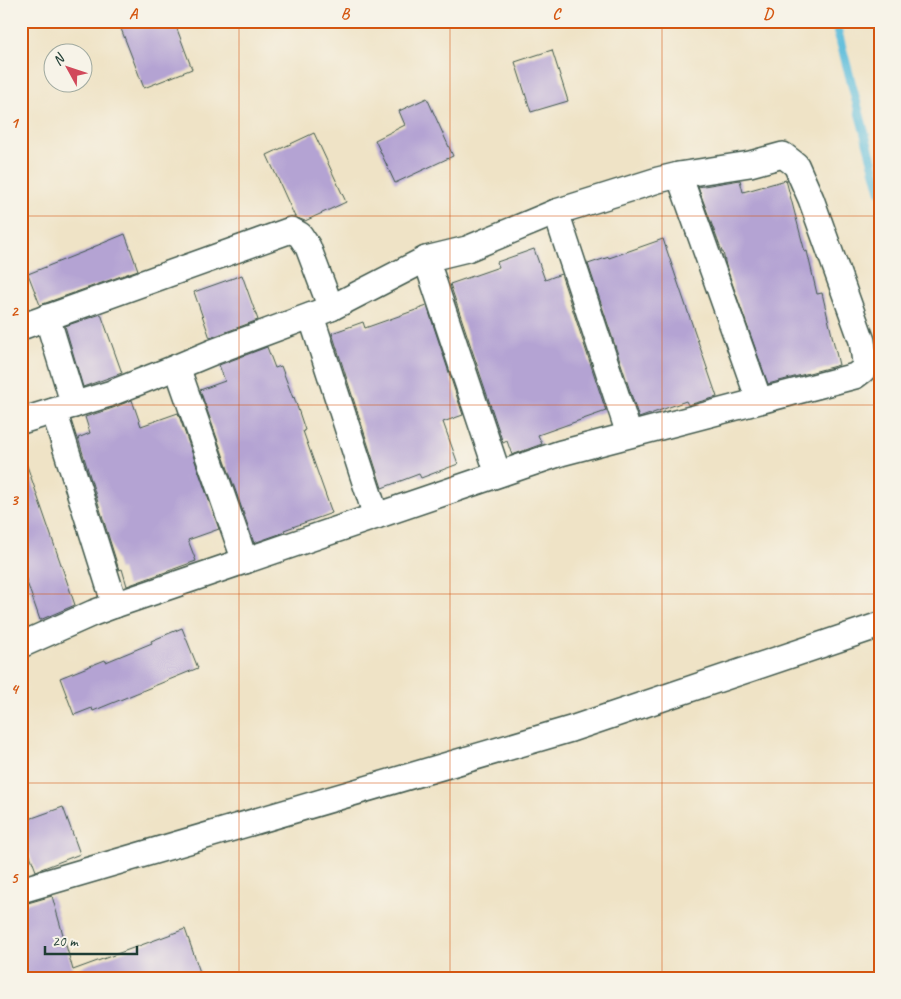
<svg xmlns="http://www.w3.org/2000/svg" width="901" height="999" font-family="Caveat,sans-serif">
	<style>
		.lines { fill: none; stroke-linecap: round; stroke-linejoin: round }
		.stream { stroke: #5dbddb; stroke-width: 9 }
		.building { fill: #b4a3d3 }
		.minor-casing { stroke: #3e564a; stroke-width: 28 }
		.minor { stroke: #fff; stroke-width: 25 }
		.grid { fill: none; stroke: #d45610; stroke-width: 1; stroke-opacity: 0.55 }
		.neatline { fill: none; stroke: #d45610; stroke-width: 2 }
		.grid-label { font-size: 16px; text-anchor: middle; font-weight: bold; fill: #d45610 }
	</style>
	<rect width="100%" height="100%" fill="#f7f3e8"/>
	<filter id="ink" filterUnits="userSpaceOnUse"><feTurbulence type="fractalNoise" baseFrequency=".02" numOctaves="2"/><feDisplacementMap in="SourceGraphic" scale="10" xChannelSelector="R" yChannelSelector="G"/><feConvolveMatrix kernelMatrix="1 2 1 2 8 2 1 2 1" color-interpolation-filters="sRGB"/></filter>
	<filter id="wash" filterUnits="userSpaceOnUse"><feTurbulence type="fractalNoise" baseFrequency=".0096" numOctaves="4" result="noise"/><feDisplacementMap in="SourceGraphic" scale="20" xChannelSelector="R" yChannelSelector="G"/><feGaussianBlur stdDeviation="1.12" result="paint"/><feColorMatrix in="noise" values="0 0 0 0 0 0 0 0 0 0 0 0 0 0 0 0 0 1.4 0 .05"/><feComposite in="paint" operator="in"/></filter>
	<g filter="url(#wash)">
		<rect width="100%" height="100%" fill="#efe3c6"/>
		<g class="lines">
			<path class="stream" d="M835 21 880 191"/>
		</g>
		<g id="blocks">
			<g class="building">
				<path d="M118 21H174L192 69 144 88Z"/>
				<path d="M552 50 568 101 531 112 515 62Z"/>
				<path d="M427 98 453 156 395 183 375 140 405 125 399 111Z"/>
				<path d="M314 133 346 202 305 221 295 217 267 155Z"/>
				<path d="M740 180 743 192 786 180 805 252 807 251 817 294 822 293 839 365 768 384 726 266 723 252H722L698 187Z"/>
				<path d="M125 234 138 270 40 305 28 274 91 249V248Z"/>
				<path d="M663 239 717 397 688 405 686 401 639 418 588 264 609 257V258Z"/>
				<path d="M534 249 545 280 561 274 606 411 538 435 542 444 512 455 507 441 503 443 450 284 499 267 497 262Z"/>
				<path d="M242 275 258 320 210 338 194 292Z"/>
				<path d="M427 306 463 415 443 422 458 464 421 478 419 474 382 488 332 333 363 322 365 328Z"/>
				<path d="M101 314 122 373 83 387 65 326Z"/>
				<path d="M267 347 275 368 281 366 293 398 294 397 305 430 303 431 332 513 284 530 285 532 254 543 200 390 225 381 219 365Z"/>
				<path d="M132 400 141 426 178 413 219 529 188 540 196 561 127 586 122 569 119 570 78 438 90 433 85 417 113 408Z"/>
				<path d="M25 460 75 605 40 620 21 565V461Z"/>
				<path d="M182 628 198 668 93 711 92 708 74 715 60 678 105 660 106 662 152 643 151 641Z"/>
				<path d="M63 807 80 854 36 871 21 831V822Z"/>
				<path d="M52 896 73 970 185 929 202 978H21V905Z"/>
			</g>
		</g>
	</g>
	<g filter="url(#ink)">
		<use href="#blocks" fill-opacity="0" stroke="#3e564a" stroke-width="1"/>
		<g class="lines">
			<defs>
				<g id="minor">
					<path d="M679 175 759 400"/>
					<path d="M556 212 629 434"/>
					<path d="M426 259 498 474"/>
					<path d="M311 316 376 516"/>
					<path d="M47 317 74 405"/>
					<path d="M21 327 291 230 300 235 308 247 331 308"/>
					<path d="M177 367 245 561"/>
					<path d="M54 411 115 605"/>
					<path d="M21 421 109 394 177 367 213 352 331 308 426 259 467 249 556 212 658 180 679 175 750 164 783 155 796 165 811 199 862 341 865 362 863 370 855 376 561 453 115 605 93 613 21 645"/>
					<path d="M21 890 571 729 880 625"/>
				</g>
			</defs>
			<use href="#minor" class="minor-casing"/>
			<use href="#minor" class="minor"/>
		</g>
	</g>
	<path class="grid" d="M239 21V978M450 21V978M662 21V978M21 216H880M21 405H880M21 594H880M21 783H880"/>
	<rect width="901" height="999" fill="none" stroke="#f7f3e8" stroke-width="55"/>
	<g transform="translate(68 68) rotate(310)"><circle r="24" fill="#f7f3e8" stroke="#a1aaa0"/>
	<path d="M0-4L9 19L0 12L-9 19Z" fill="#d1495b"/>
	<text y="-8" font-size="14" font-weight="bold" text-anchor="middle" fill="#1f3d34">N</text>
	</g>
	<path d="M45 946v8h92v-8" fill="none" stroke="#1f3d34" stroke-width="2.5"/>
	<text x="52" y="946" font-size="15" fill="#1f3d34" stroke="#f7f3e8" stroke-width="4" paint-order="stroke">20 m</text>
	<rect x="28" y="28" width="846" height="944" class="neatline"/>
	<g class="grid-label">
		<text x="133" y="19">A</text>
		<text x="345" y="19">B</text>
		<text x="556" y="19">C</text>
		<text x="768" y="19">D</text>
		<text x="14" y="128">1</text>
		<text x="14" y="316">2</text>
		<text x="14" y="505">3</text>
		<text x="14" y="694">4</text>
		<text x="14" y="883">5</text>
	</g>
</svg>
